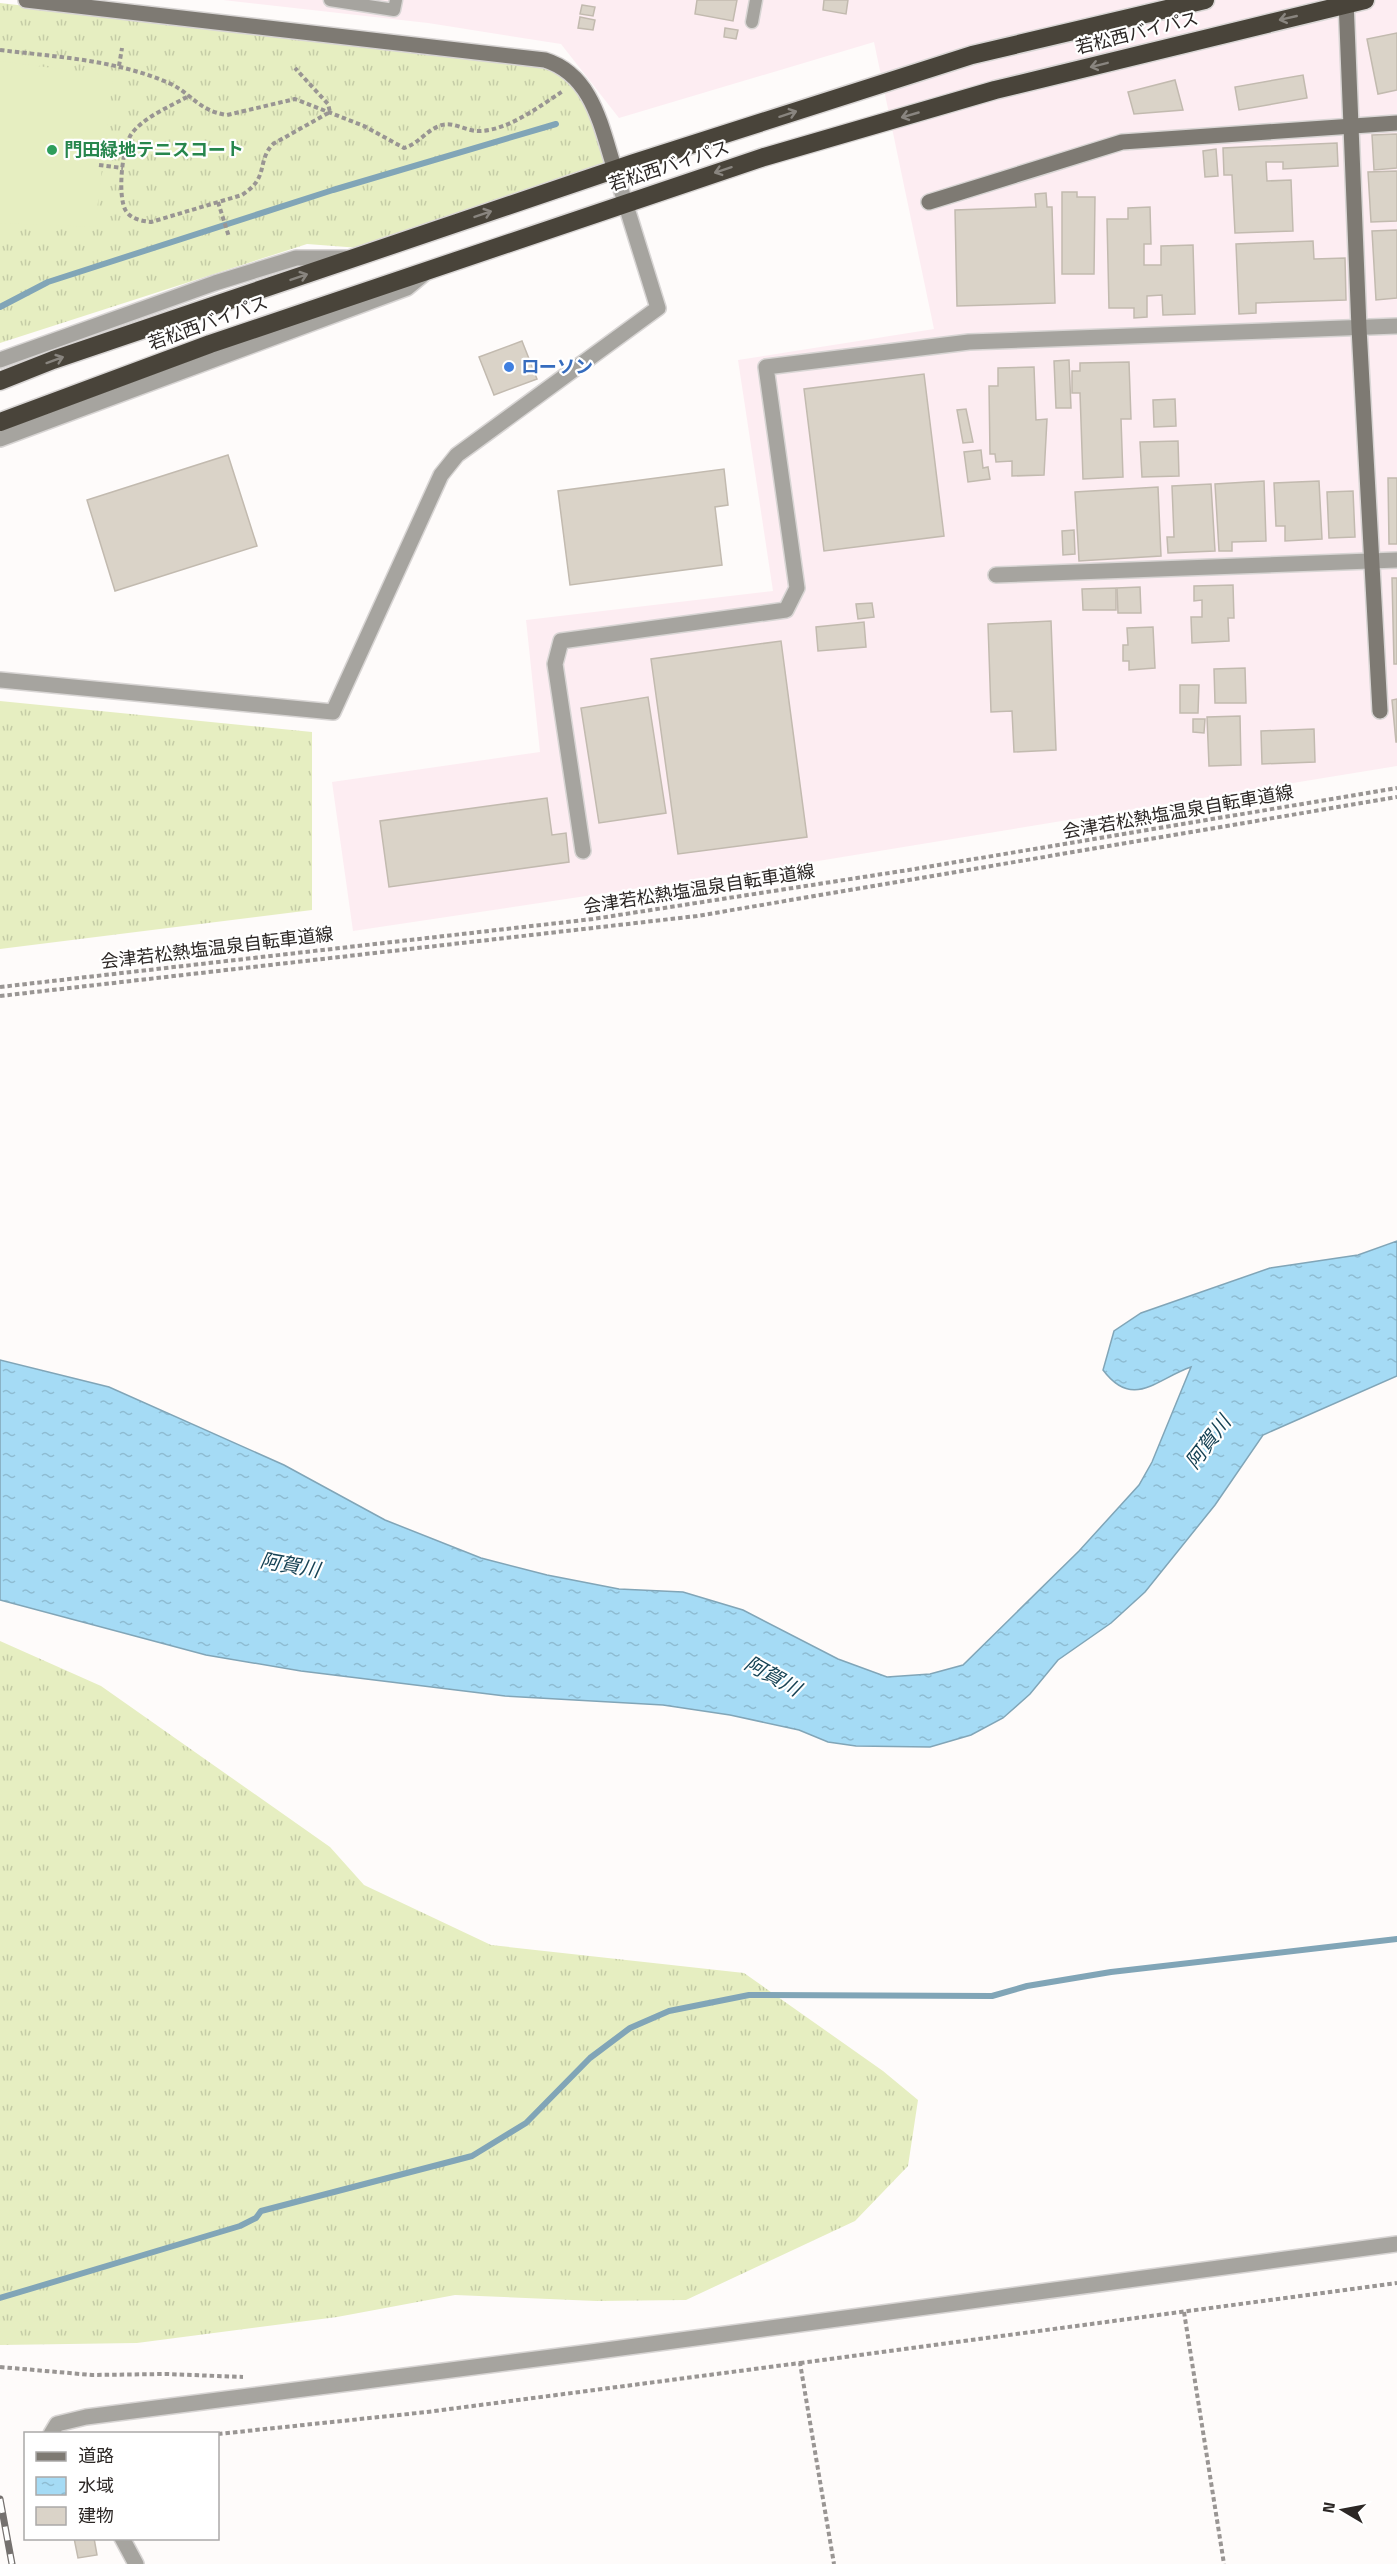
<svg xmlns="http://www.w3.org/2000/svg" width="1397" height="2564" font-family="'Titillium Web','Noto Sans JP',sans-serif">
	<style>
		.industrial { fill: #fdedf2 }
		.grass { fill: url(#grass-tufts) }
		.garden { fill: #e6eec1 }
		.water { fill: url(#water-ripples); stroke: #81a5b7; stroke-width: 1.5 }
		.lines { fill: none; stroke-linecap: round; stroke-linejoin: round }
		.stream { stroke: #81a5b7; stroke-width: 6 }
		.building { fill: #dad3c8; stroke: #c2baaf; stroke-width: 1.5 }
		.lane-casing { stroke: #d8d5d4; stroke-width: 15 }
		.street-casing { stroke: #d8d5d4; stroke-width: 18 }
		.secondary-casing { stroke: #d8d5d4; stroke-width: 18 }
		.highway-casing { stroke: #d8d5d4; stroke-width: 21 }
		.path { stroke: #999593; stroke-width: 4; stroke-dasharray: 4.5 3; stroke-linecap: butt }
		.lane { stroke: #a6a49f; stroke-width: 12 }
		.street { stroke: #a6a49f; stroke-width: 15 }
		.secondary { stroke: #7e7a73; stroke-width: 15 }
		.highway { stroke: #49443a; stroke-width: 18 }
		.rail-casing { stroke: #75716f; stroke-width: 7 }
		.rail { stroke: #fff; stroke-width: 4.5; stroke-dasharray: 14; stroke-linecap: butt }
		.oneway { stroke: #89857f }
		.leisure-dot { fill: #2e9e5b; stroke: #fff; stroke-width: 2 }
		.shop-dot { fill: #3f7fe0; stroke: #fff; stroke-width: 2 }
		.labels { text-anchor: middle; stroke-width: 4.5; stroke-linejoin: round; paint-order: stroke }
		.street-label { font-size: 18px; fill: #2c2725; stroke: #fff }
		.leisure-label { font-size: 18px; font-weight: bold; fill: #27864d; stroke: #fff; text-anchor: start }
		.shop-label { font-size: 18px; font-weight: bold; fill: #366cbe; stroke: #fff; text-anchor: start }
		.water-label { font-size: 20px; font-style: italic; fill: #164254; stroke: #fff }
	</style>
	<defs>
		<pattern id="grass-tufts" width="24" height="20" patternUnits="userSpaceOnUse" patternTransform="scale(1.5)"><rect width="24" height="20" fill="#e6eec1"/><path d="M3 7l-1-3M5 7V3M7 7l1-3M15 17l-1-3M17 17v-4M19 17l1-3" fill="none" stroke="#c5cca6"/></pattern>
		<pattern id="water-ripples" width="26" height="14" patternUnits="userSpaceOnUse" patternTransform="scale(1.5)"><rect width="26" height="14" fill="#a5dbf5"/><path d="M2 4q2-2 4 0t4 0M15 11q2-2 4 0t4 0" fill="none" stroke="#8ebcd2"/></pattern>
	</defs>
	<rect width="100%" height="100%" fill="#fefbfa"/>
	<path class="industrial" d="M223 0H1397V766L812 862 353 931 332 782 540 752 526 620 773 591 738 360 934 329 874 42 619 118 561 44 428 23Z"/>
	<g class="grass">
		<path d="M0 3 547 66 578 89 591 114 606 166 360 248 307 244 0 343Z"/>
		<path d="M0 701 312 732V910L0 949Z"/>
		<path d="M0 1641 101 1686 330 1847 364 1885 491 1945 744 1973 883 2071 918 2100 908 2166 855 2221 686 2300 596 2301 455 2295 337 2317 137 2343 0 2345Z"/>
	</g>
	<path class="garden" d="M0 61 113 76 95 227 0 223Z"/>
	<path class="water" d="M1397 1241V1376L1263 1435 1215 1505 1145 1592 1111 1623 1058 1660 1030 1694 1003 1718 971 1735 930 1747 856 1746 828 1742 799 1730 730 1715 663 1705 505 1696 301 1671 206 1655 0 1600V1360L109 1387 284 1465 385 1520 481 1558 547 1575 619 1589 683 1592 743 1610 838 1659 887 1677 930 1674 963 1665 1079 1551 1139 1485 1152 1462 1191 1367C1156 1379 1133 1410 1103 1370L1114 1331 1141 1313 1270 1268 1358 1255Z"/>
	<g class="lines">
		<g class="stream">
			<path d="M0 307 48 282 333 190 556 124"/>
			<path d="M0 2298 240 2226 256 2218 261 2211 472 2156 526 2123 590 2058 630 2028 669 2011 749 1995 992 1996 1027 1986 1111 1972 1397 1939"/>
		</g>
	</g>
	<g class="building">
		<path d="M697 0H737L733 21 695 14Z"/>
		<path d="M824 0H848L846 14 823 10Z"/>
		<path d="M582 5 595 7 593 16 580 14Z"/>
		<path d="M580 17 595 20 593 30 578 28Z"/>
		<path d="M725 28 738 30 736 39 724 37Z"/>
		<path d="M1397 33V90L1378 94 1367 39Z"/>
		<path d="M1303 75 1307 98 1239 110 1235 87Z"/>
		<path d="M1175 80 1183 110 1134 114 1128 92Z"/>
		<path d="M1397 134V168L1374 170 1372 135Z"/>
		<path d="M1337 143 1338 166 1283 169V162H1266L1267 181 1291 180 1293 231 1235 233 1232 175H1224L1223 148Z"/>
		<path d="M1216 149 1218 176 1205 177 1203 151Z"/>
		<path d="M1397 171V221L1371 222 1368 172Z"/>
		<path d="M1062 192H1077V197H1095L1094 274H1062Z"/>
		<path d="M1046 193 1047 207H1052L1055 303 957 306 955 210 1036 207 1035 194Z"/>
		<path d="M1150 207 1151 244H1144V265H1161V246L1193 245 1195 314 1163 315 1162 295 1147 296V317L1134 318V308H1109L1107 219H1128V208Z"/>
		<path d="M1397 230V298L1376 300 1372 231Z"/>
		<path d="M1313 241 1314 259 1345 258 1346 300 1256 303V313L1239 314 1236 244Z"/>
		<path d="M522 341 537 379 494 395 479 357Z"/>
		<path d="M1069 360 1071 408H1056L1054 361Z"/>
		<path d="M1129 362 1131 419H1121L1123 477 1083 479 1080 393H1072V371H1080V363Z"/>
		<path d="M1034 367 1036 420 1047 419 1044 475 1012 476V461L996 462 995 454H990L989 386H998V368Z"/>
		<path d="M924 374 944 536 824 551 804 389Z"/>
		<path d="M1175 399 1176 426 1154 427 1153 400Z"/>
		<path d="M966 409 973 442 963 443 957 410Z"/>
		<path d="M1178 441 1179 476 1142 477 1140 442Z"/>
		<path d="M981 450 983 468 988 467 990 479 968 482 964 452Z"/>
		<path d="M228 455 257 546 115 591 87 500Z"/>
		<path d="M724 469 728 505 715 507 722 565 570 585 558 491Z"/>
		<path d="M1388 478H1397V544H1389Z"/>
		<path d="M1264 481 1266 541 1232 542V551H1219L1215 484Z"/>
		<path d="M1319 481 1322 539 1285 541V526H1276L1274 483Z"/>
		<path d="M1211 484 1215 551 1168 553 1167 537H1174L1172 486Z"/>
		<path d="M1158 487 1161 556 1079 561 1075 492Z"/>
		<path d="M1353 491 1355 537 1329 538 1327 492Z"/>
		<path d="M1074 530 1075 554 1063 555 1062 531Z"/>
		<path d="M1392 578H1397V664H1394Z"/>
		<path d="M1233 585 1234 618H1228L1229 641 1192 643 1191 617H1202V600L1194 601V586Z"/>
		<path d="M1140 587 1141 613H1118L1117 588Z"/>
		<path d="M1116 588V610H1083L1082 589Z"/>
		<path d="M872 603 874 617 858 619 856 604Z"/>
		<path d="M1051 621 1056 750 1014 752 1012 711 991 712 988 624Z"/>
		<path d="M864 622 866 647 818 651 816 627Z"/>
		<path d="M1153 627 1155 668 1129 670V661H1123V645H1128L1127 628Z"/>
		<path d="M781 641 807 837 678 854 651 659Z"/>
		<path d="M1245 668 1246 703H1215L1214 669Z"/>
		<path d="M1180 685H1199L1198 713H1180Z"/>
		<path d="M648 697 666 813 599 823 581 708Z"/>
		<path d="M1397 699V742H1396L1392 700Z"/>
		<path d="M1240 716 1241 765 1209 766 1207 717Z"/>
		<path d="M1193 719H1205L1204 733 1193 732Z"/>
		<path d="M1314 729 1315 762 1262 764 1261 731Z"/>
		<path d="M547 798 552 835 566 833 569 862 389 887 380 821Z"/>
		<path d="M74 2538H94L97 2555 78 2558Z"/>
	</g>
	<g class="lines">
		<defs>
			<g id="lane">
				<path d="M330 0 394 10 396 0"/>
				<path d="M752 22 756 0"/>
			</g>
			<g id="street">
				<path d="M0 360 215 283 296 258H346"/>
				<path d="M0 439 407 288 424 274"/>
				<path d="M996 575 1397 560"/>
				<path d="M0 680 333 712 441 475 457 455 658 308 615 170"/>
				<path d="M583 851 555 664 561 641 786 610 797 588 766 367 969 342 1397 326"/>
				<path d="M51 2434 57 2424 86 2417 591 2352 1397 2244"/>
				<path d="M122 2538 136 2564"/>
			</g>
			<g id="secondary">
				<path d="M26 0 545 60C593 75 601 127 615 170"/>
				<path d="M1346 0 1359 328 1380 711"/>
				<path d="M929 202 1122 142 1397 123"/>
			</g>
			<g id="highway">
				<path d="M0 381 53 360 634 163 972 55 1205 0"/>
				<path d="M0 422 210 344 764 157 995 90 1365 0"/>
			</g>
		</defs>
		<use href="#lane" class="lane-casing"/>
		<use href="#street" class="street-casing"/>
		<use href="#secondary" class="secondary-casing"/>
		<use href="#highway" class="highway-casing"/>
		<g class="path">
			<path d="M0 50C57 57 118 60 171 84 193 95 199 111 227 115L295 99 364 126 404 148C418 144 426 131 439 126 453 120 466 132 480 131 509 130 540 106 563 91"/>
			<path d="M119 66 122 48"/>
			<path d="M187 97C169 107 146 116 132 133 122 146 117 197 126 211 131 219 142 221 151 222L242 195C270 177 256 162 273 144L330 112 328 104 295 68"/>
			<path d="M99 165 123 168"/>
			<path d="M218 202 229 237"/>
			<path d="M0 987 593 919 915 869 1397 788"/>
			<path d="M0 996 697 916 1397 797"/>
			<path d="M1184 2312 1224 2564"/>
			<path d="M800 2363 1397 2283"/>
			<path d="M0 2367 92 2375 166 2374 243 2377"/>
			<path d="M218 2434 427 2412 800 2363 834 2564"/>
		</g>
		<use href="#lane" class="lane"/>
		<use href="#street" class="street"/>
		<use href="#secondary" class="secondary"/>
		<use href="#highway" class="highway"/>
		<defs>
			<path id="rail" d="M0 2499 12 2564"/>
		</defs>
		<use href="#rail" class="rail-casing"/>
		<use href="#rail" class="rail"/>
	</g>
	<defs><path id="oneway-shaft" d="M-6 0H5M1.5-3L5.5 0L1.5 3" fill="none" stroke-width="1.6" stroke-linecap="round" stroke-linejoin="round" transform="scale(1.5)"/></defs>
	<g class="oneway">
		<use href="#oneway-shaft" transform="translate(1288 18) rotate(167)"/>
		<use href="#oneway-shaft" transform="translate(1099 65) rotate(166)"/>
		<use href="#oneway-shaft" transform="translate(788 114) rotate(-18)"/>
		<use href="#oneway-shaft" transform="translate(910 115) rotate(164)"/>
		<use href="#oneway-shaft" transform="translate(723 170) rotate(162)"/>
		<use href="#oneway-shaft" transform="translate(483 214) rotate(-19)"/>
		<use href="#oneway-shaft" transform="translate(299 277) rotate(-19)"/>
		<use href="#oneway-shaft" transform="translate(55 360) rotate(-20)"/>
	</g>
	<circle class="leisure-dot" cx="52" cy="150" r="6"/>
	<circle class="shop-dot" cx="509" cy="367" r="6"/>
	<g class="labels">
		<g class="street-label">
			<text transform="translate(1137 33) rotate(-14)" y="6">若松西バイパス</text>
			<text transform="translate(669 166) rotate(-18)" y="6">若松西バイパス</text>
			<text transform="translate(208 323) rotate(-20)" y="6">若松西バイパス</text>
			<text transform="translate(1178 812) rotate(-10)" y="6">会津若松熱塩温泉自転車道線</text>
			<text transform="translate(699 889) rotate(-9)" y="6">会津若松熱塩温泉自転車道線</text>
			<text transform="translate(217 948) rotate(-7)" y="6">会津若松熱塩温泉自転車道線</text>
		</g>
		<g class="leisure-label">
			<text x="64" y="156">門田緑地テニスコート</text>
		</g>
		<g class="shop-label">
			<text x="521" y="373">ローソン</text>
		</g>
		<g class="water-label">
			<text transform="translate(1208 1442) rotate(-53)" y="7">阿賀川</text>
			<text transform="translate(290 1565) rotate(10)" y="7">阿賀川</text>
			<text transform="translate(773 1676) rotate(29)" y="7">阿賀川</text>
		</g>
	</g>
	<rect x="24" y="2432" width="195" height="108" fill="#ffffff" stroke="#aba9a8" stroke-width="1.5"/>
	<rect x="36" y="2452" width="30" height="9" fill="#7e7a73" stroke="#aba9a8" stroke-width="1.5"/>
	<text x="78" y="2462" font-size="18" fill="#2c2725">道路</text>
	<rect x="36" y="2477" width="30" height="18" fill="url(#water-ripples)" stroke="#aba9a8" stroke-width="1.5"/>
	<text x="78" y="2492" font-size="18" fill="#2c2725">水域</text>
	<rect x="36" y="2507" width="30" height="18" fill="#dad3c8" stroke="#aba9a8" stroke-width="1.5"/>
	<text x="78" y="2522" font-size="18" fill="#2c2725">建物</text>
	<g transform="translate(1343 2510) rotate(280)" stroke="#ffffff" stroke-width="4.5" paint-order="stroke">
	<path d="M0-4.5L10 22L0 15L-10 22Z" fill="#2c2725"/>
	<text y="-9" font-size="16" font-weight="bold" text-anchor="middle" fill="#2c2725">N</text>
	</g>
</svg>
